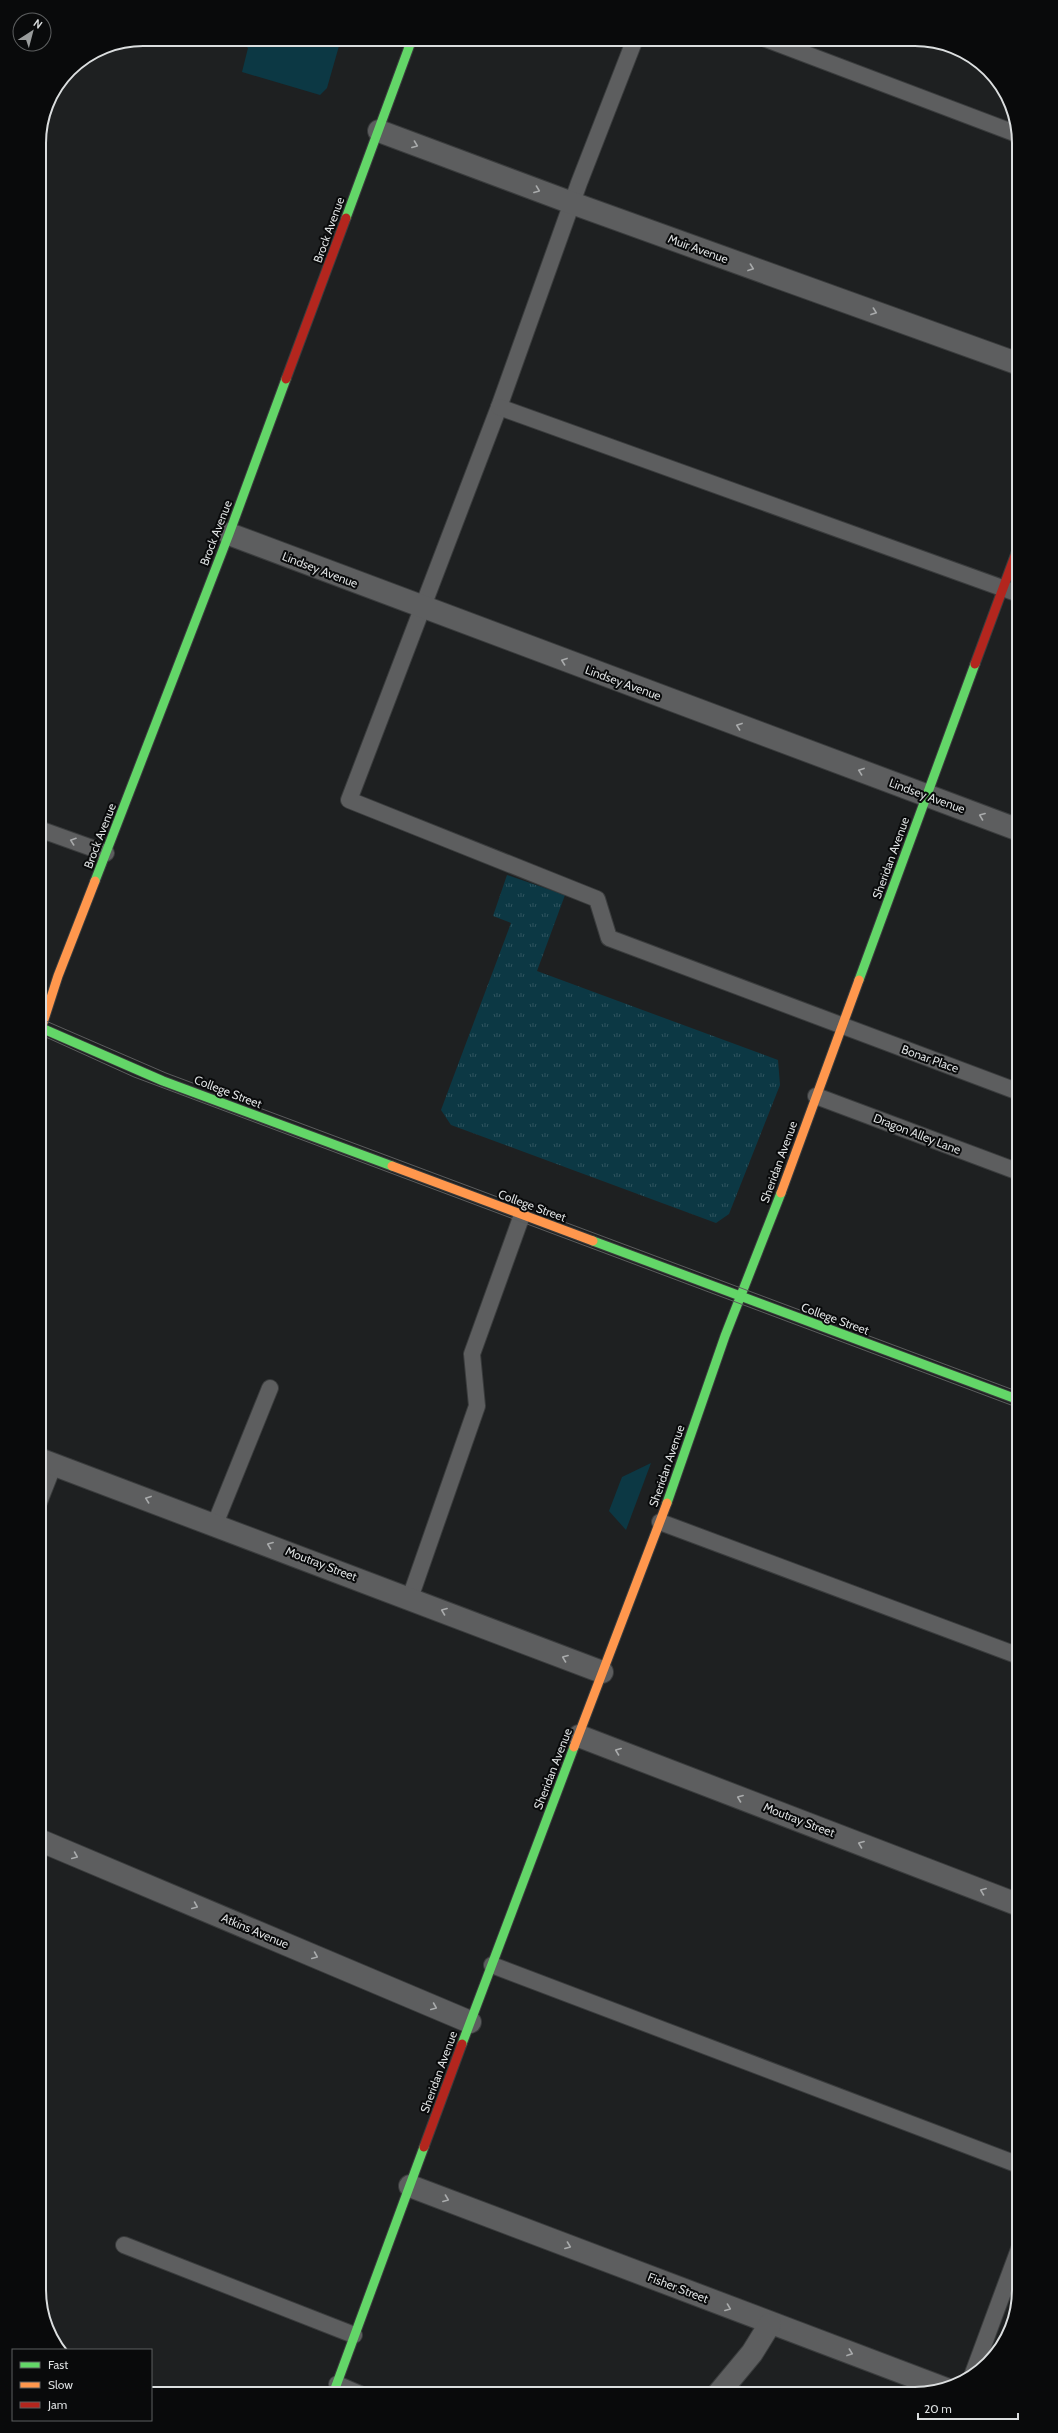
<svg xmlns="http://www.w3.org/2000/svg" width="1058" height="2433" font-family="Cabin,sans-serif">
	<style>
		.grass { fill: #0c3844 }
		.park { fill: url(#park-tufts) }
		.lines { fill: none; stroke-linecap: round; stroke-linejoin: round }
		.lane-casing { stroke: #3a3c3d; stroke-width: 18 }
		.street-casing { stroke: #3a3c3d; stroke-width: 24 }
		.fast-casing { stroke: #3a3c3d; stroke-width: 11 }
		.slow-casing { stroke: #3a3c3d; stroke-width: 11 }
		.jam-casing { stroke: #3a3c3d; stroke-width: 11 }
		.lane { stroke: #5d5e5f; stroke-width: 16 }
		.street { stroke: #5d5e5f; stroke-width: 22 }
		.fast { stroke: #63d668; stroke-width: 9 }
		.slow { stroke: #ff974d; stroke-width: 9 }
		.jam { stroke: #b3261e; stroke-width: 9 }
		.tram { stroke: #5b5c5d; stroke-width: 1 }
		.oneway { stroke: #a9abac }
		.labels { text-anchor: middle; stroke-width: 4; stroke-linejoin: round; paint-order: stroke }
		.street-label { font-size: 12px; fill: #dbdedf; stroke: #090a0b }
		.rim { fill: none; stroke: #dbdedf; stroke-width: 2 }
	</style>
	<defs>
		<pattern id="park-tufts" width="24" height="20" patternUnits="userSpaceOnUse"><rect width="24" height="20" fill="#0c3844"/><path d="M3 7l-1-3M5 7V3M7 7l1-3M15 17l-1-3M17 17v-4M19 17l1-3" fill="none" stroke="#2f545f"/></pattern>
	</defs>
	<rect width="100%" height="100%" fill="#1e2021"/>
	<g class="grass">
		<path d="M238 39H341L327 88 320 95 242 72 248 48Z"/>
		<path d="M651 1463 626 1530 609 1511 622 1477Z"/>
	</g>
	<path class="park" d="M507 875 565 895 537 971 778 1060 780 1085 729 1214 716 1223 451 1125 441 1110 511 923 493 916Z"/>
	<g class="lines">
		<defs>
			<g id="lane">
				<path d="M635 39 579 183 499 407 349 800 597 899 609 938 1019 1092"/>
				<path d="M766 39 1017 134"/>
				<path d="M499 407 1019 594"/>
				<path d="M39 829 106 853"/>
				<path d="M816 1096 1019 1172"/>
				<path d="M39 1502 54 1464"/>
				<path d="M660 1522 1019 1656"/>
				<path d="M215 1524 270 1388"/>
				<path d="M410 1598 477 1406 472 1354 522 1215"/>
				<path d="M492 1965 1019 2165"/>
				<path d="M124 2245 354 2335"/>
				<path d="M972 2376 1019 2249"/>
				<path d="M337 2384 360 2394"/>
			</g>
			<g id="street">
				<path d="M379 131 572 203 1019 364"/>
				<path d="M229 534 1019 830"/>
				<path d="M39 1459 602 1672"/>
				<path d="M579 1736 1019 1905"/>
				<path d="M39 1840 470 2022"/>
				<path d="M410 2186 946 2389"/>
				<path d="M718 2394 752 2353 770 2324"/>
			</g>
			<g id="fast">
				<path d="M346 218 412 39"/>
				<path d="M95 881 229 534 286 379"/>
				<path d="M859 980 975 664"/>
				<path d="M39 1027 163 1081 392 1166"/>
				<path d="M593 1241 1019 1400"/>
				<path d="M667 1503 725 1336 781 1193"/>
				<path d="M462 2044 574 1747"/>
				<path d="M333 2394 424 2147"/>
			</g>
			<g id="slow">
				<path d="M39 1035 58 976 95 881"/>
				<path d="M392 1166 593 1241"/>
				<path d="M781 1193 859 980"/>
				<path d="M574 1747 667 1503"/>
			</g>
			<g id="jam">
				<path d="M286 379 346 218"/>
				<path d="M975 664 1019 545"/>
				<path d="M424 2147 462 2044"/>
			</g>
		</defs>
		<use href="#lane" class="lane-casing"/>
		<use href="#street" class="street-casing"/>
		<use href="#fast" class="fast-casing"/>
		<use href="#slow" class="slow-casing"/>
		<use href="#jam" class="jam-casing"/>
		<use href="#lane" class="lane"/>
		<use href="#street" class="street"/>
		<use href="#fast" class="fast"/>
		<use href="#slow" class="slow"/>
		<use href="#jam" class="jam"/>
		<g class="tram">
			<path d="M39 1018 166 1073 1019 1392"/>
			<path d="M39 1034 134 1077 1019 1408"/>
		</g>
	</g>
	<defs><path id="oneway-chevron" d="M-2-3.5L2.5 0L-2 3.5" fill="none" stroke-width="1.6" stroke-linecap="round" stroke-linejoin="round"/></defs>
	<g class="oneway">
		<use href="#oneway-chevron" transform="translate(415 145) rotate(21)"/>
		<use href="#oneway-chevron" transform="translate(537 190) rotate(21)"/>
		<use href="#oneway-chevron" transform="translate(751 268) rotate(20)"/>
		<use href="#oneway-chevron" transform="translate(874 312) rotate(20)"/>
		<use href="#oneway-chevron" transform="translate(564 661) rotate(-160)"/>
		<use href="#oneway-chevron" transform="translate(739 726) rotate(-160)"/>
		<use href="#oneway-chevron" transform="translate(861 771) rotate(-160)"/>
		<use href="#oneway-chevron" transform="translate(982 816) rotate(-159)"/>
		<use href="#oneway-chevron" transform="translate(73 841) rotate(-161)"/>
		<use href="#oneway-chevron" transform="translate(148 1499) rotate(-160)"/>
		<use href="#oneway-chevron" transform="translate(270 1545) rotate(-159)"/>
		<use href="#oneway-chevron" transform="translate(444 1611) rotate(-159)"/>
		<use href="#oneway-chevron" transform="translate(565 1658) rotate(-159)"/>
		<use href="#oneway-chevron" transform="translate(618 1751) rotate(-159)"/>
		<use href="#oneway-chevron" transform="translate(740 1798) rotate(-159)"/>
		<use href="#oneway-chevron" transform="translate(861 1844) rotate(-159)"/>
		<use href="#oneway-chevron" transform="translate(75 1856) rotate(23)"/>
		<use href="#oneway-chevron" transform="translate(983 1891) rotate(-159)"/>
		<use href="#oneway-chevron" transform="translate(195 1906) rotate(23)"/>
		<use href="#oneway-chevron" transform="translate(315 1956) rotate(23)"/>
		<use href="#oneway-chevron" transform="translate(434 2007) rotate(23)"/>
		<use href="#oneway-chevron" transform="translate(446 2199) rotate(21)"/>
		<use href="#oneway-chevron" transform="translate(568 2246) rotate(21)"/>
		<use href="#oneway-chevron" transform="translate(728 2308) rotate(21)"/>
		<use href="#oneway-chevron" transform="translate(850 2353) rotate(20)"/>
	</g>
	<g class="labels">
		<g class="street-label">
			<text transform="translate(329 230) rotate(-70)" y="4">Brock Avenue</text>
			<text transform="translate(698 249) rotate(20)" y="4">Muir Avenue</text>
			<text transform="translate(216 533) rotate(-69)" y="4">Brock Avenue</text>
			<text transform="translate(320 570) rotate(21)" y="4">Lindsey Avenue</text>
			<text transform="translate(623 683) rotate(20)" y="4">Lindsey Avenue</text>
			<text transform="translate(927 796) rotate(20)" y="4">Lindsey Avenue</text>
			<text transform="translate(100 836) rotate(-69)" y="4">Brock Avenue</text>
			<text transform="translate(891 858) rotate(-70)" y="4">Sheridan Avenue</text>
			<text transform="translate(930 1059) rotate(20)" y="4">Bonar Place</text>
			<text transform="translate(228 1092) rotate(21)" y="4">College Street</text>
			<text transform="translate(917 1134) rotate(21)" y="4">Dragon Alley Lane</text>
			<text transform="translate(779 1162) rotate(-70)" y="4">Sheridan Avenue</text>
			<text transform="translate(532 1206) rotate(20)" y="4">College Street</text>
			<text transform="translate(835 1319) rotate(20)" y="4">College Street</text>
			<text transform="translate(667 1466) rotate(-71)" y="4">Sheridan Avenue</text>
			<text transform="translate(321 1564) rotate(21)" y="4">Moutray Street</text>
			<text transform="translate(553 1769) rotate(-69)" y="4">Sheridan Avenue</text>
			<text transform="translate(799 1820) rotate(21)" y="4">Moutray Street</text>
			<text transform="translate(255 1931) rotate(23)" y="4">Atkins Avenue</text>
			<text transform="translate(439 2072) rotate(-70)" y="4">Sheridan Avenue</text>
			<text transform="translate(678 2288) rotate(21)" y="4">Fisher Street</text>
		</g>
	</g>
	<path d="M0 0H1058V2433H0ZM143 46H915A97 97 0 0 1 1012 143V2290A97 97 0 0 1 915 2387H143A97 97 0 0 1 46 2290V143A97 97 0 0 1 143 46Z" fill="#090a0b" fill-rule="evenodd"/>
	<path class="rim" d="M143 46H915A97 97 0 0 1 1012 143V2290A97 97 0 0 1 915 2387H143A97 97 0 0 1 46 2290V143A97 97 0 0 1 143 46Z"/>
	<rect x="12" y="2349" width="140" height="72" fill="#090a0b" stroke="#5d5f60"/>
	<rect x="20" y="2362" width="20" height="6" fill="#63d668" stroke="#5d5f60"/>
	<text x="48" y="2369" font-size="12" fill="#dbdedf">Fast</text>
	<rect x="20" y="2382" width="20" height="6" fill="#ff974d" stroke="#5d5f60"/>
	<text x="48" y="2389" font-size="12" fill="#dbdedf">Slow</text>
	<rect x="20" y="2402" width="20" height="6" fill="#b3261e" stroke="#5d5f60"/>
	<text x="48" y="2409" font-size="12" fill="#dbdedf">Jam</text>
	<g transform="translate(32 32) rotate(36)"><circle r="19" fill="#090a0b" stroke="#5d5f60"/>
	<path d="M0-3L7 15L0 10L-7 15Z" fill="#999c9c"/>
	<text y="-6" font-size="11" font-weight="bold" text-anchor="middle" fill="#dbdedf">N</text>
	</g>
	<path d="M918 2413v6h100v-6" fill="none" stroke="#dbdedf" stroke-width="2"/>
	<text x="924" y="2413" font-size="12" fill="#dbdedf" stroke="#090a0b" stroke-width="3" paint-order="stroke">20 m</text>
</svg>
